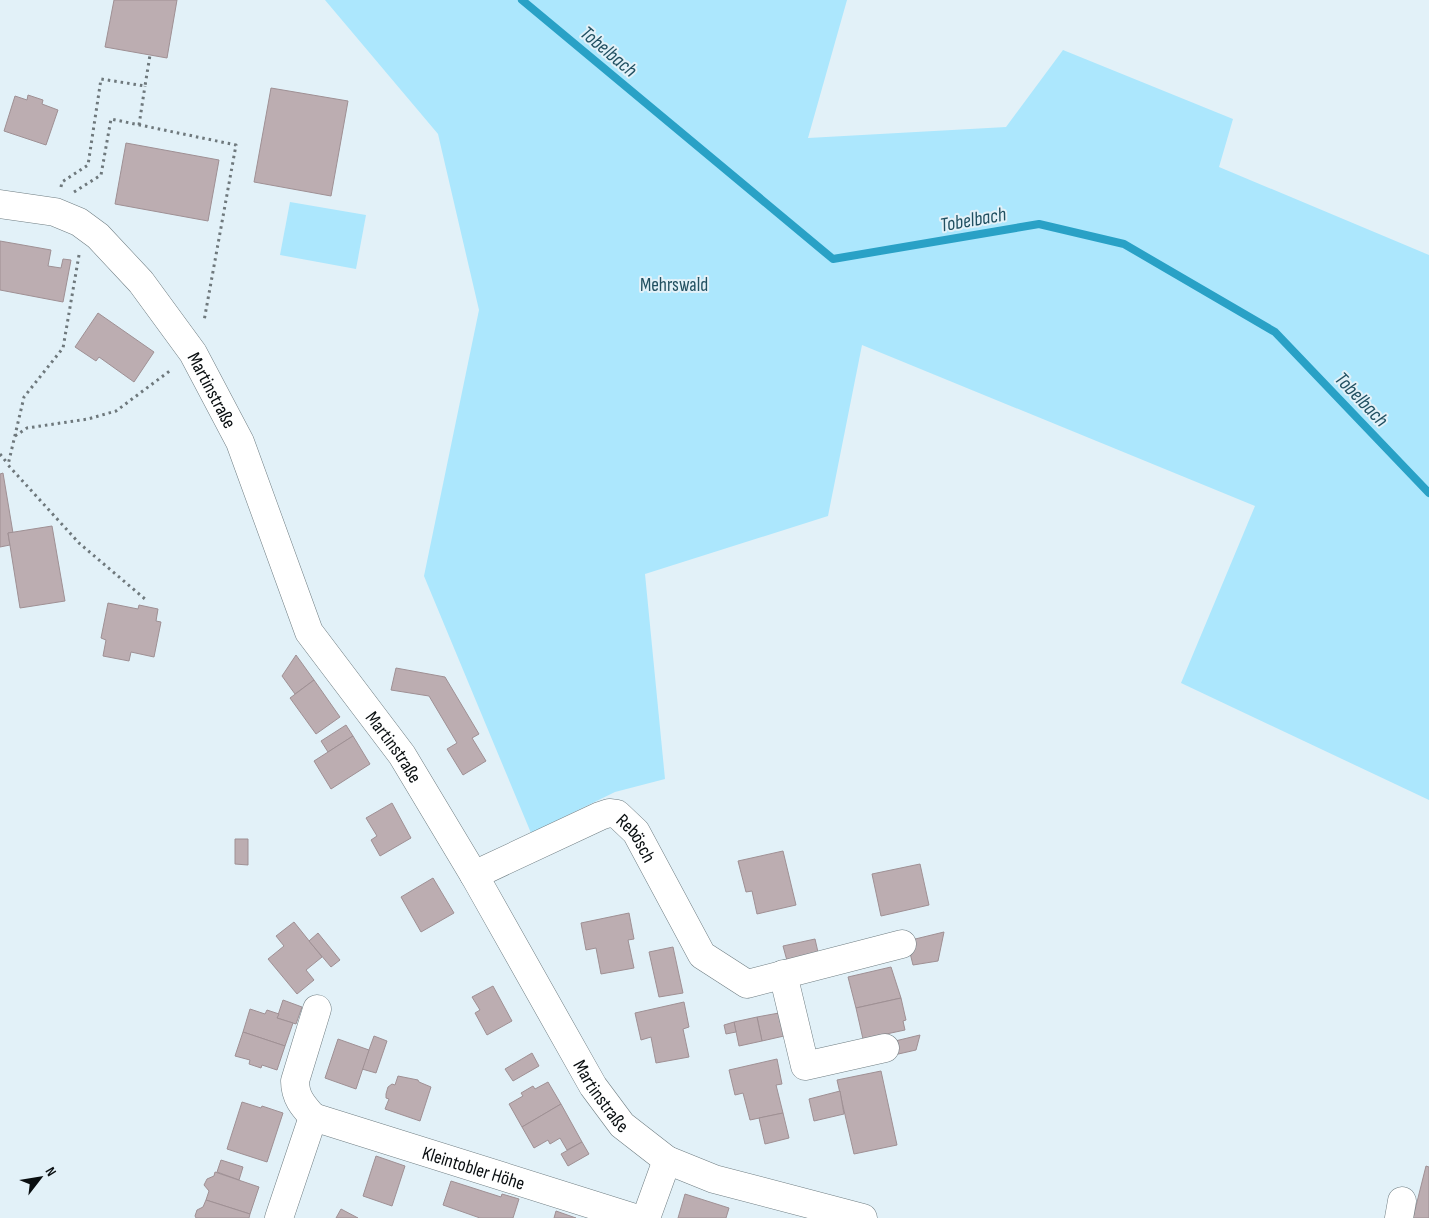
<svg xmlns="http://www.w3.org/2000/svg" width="1429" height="1218" font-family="'Sofia Sans Condensed',sans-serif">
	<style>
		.green { fill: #ace7fd }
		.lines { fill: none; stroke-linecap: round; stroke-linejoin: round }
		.stream { stroke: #29a1c6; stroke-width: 8 }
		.building { fill: #bcadb1; stroke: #9f9094 }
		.minor-casing { stroke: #6f7d82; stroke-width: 29 }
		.path { stroke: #6e787c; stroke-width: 3; stroke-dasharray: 2.5 4; stroke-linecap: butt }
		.minor { stroke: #fff; stroke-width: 28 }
		.labels { text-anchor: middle; stroke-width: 4; stroke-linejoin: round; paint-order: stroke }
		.park-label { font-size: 19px; fill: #215061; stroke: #e2f1f8 }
		.street-label { font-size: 19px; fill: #090e10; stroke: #e2f1f8 }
		.water-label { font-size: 20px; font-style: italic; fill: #215061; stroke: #e2f1f8 }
	</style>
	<rect width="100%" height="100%" fill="#e2f1f8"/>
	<g class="green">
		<path d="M325 0H847L808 138 1006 127 1063 50 1233 119 1219 167 1429 255V800L1181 683 1255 506 862 345 828 516 645 574 665 779 615 792 531 833 424 576 479 310 438 134Z"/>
		<path d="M290 202 366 215 356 269 280 255Z"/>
	</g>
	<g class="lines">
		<path class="stream" d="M522 0 833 259 1039 224 1124 244 1275 332 1429 493"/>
	</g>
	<g class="building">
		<path d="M114 0H177L167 58 105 47Z"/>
		<path d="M271 88 348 101 331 196 254 182Z"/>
		<path d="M28 95 43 100 42 104 58 110 46 145 4 131 15 96 27 100Z"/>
		<path d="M126 143 219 160 208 221 115 204Z"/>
		<path d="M0 241 51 250 48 266 61 268 63 259 71 260 63 302 0 290Z"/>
		<path d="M98 313 154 352 134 382 99 357 96 361 75 347Z"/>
		<path d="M3 473 13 533H8L10 545 0 547V474Z"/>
		<path d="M52 526 65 601 20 608 8 533Z"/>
		<path d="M108 603 138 609 139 605 158 609 156 621 161 622 154 657 131 652 129 661 103 656 106 640 101 638Z"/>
		<path d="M296 655 314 680 295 694 282 676Z"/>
		<path d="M396 668 445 677 479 734 472 738 486 761 463 775 447 749 457 743 429 696 391 690Z"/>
		<path d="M314 680 340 717 316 734 290 698Z"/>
		<path d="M346 725 353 736 328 752 321 741Z"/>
		<path d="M353 736 370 764 331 789 314 761Z"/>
		<path d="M392 803 411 838 380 856 371 840 377 836 366 818Z"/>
		<path d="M235 839H248V865L235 864Z"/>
		<path d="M783 851 796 905 757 914 752 891 746 892 738 861Z"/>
		<path d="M920 864 929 905 881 916 872 874Z"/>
		<path d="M433 878 454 913 421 932 401 897Z"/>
		<path d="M629 913 634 939 628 940 634 968 601 974 596 948 586 950 581 923Z"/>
		<path d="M294 922 322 957 306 970 314 980 297 994 268 959 284 946 276 936Z"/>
		<path d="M944 932 938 961 913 965 907 941Z"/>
		<path d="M318 933 340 960 331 967 309 941Z"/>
		<path d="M815 939 820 961 789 968 783 946Z"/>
		<path d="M673 947 683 993 659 997 649 952Z"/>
		<path d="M891 967 901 998 856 1008 848 977Z"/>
		<path d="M493 986 512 1021 487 1035 475 1013 480 1010 472 997Z"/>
		<path d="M901 998 906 1020 903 1021 905 1030 863 1039 856 1008Z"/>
		<path d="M283 1000 302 1007 296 1024 277 1018Z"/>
		<path d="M684 1002 689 1027 683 1029 689 1057 656 1063 651 1037 641 1040 635 1013Z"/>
		<path d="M250 1009 265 1014 267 1010 279 1014 277 1018 293 1023 285 1046 243 1032Z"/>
		<path d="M779 1013 784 1036 762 1041 757 1017Z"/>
		<path d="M757 1017 762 1041 739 1046 734 1022Z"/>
		<path d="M734 1022 736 1032 726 1034 724 1025Z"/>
		<path d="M243 1032 285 1046 277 1070 262 1065 261 1068 249 1064 250 1060 235 1056Z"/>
		<path d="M920 1035 916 1050 894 1055 891 1042Z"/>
		<path d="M374 1036 387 1041 376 1073 362 1069Z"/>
		<path d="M338 1039 369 1050 356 1089 325 1078Z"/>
		<path d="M532 1053 539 1066 513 1081 505 1069Z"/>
		<path d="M777 1059 782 1084 776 1085 783 1113 750 1120 743 1093 735 1095 729 1070Z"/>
		<path d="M881 1071 897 1145 854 1154 837 1080Z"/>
		<path d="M398 1076 418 1080 419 1082 431 1087 420 1121 385 1109 389 1099 386 1098V1094L388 1087 392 1084 395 1085Z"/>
		<path d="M548 1082 561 1104 522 1127 509 1104 523 1096 521 1093 533 1086 535 1089Z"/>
		<path d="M840 1091 844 1114 814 1121 809 1099Z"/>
		<path d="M242 1102 261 1108 262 1106 283 1113 267 1162 227 1149Z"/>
		<path d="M561 1104 582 1142 567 1150 560 1138 550 1144 548 1140 534 1148 522 1127Z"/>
		<path d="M783 1113 789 1138 765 1144 759 1118Z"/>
		<path d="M582 1142 589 1154 568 1166 561 1154Z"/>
		<path d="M376 1156 405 1166 392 1206 363 1196Z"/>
		<path d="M221 1160 243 1167 239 1180 217 1172Z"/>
		<path d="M1426 1166 1429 1167V1218H1413Z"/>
		<path d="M215 1172 259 1187 250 1214 206 1200 209 1191 204 1185 207 1179 214 1176Z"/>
		<path d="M451 1181 501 1197 502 1194 519 1199 513 1218H480L443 1205Z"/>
		<path d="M685 1194 729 1208 726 1218H678Z"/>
		<path d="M206 1200 250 1214 249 1218H196L195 1216 197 1210 203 1207Z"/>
		<path d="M341 1209 358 1218H336Z"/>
		<path d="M556 1211 576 1218H554Z"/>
	</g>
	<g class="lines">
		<defs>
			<g id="minor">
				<path id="s1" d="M0 204 55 212 79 222 98 236 141 282 193 353 240 442 309 632 402 755 474 875 593 1086 622 1125 667 1160 714 1179 863 1218"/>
				<path id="s2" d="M474 875 600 816 609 813 617 814 636 832 702 955 747 984 902 944"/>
				<path d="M783 974 805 1066 885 1048"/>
				<path d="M313 1117C303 1106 295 1097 295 1081L317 1009"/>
				<path id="s3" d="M279 1218 313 1117 635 1218"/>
				<path d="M646 1218 667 1160"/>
				<path d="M1399 1218 1402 1201"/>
			</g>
		</defs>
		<use href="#minor" class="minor-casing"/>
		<g class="path">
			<path d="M139 125 145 86"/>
			<path d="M61 187 62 182 88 165 101 79 145 86 150 55"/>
			<path d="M74 192 101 175 111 119 236 145 204 321"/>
			<path d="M79 255 63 348 24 397 8 465 79 543 145 599"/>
			<path d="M15 436 27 428 88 419 116 411 171 370"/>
			<path d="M0 454 8 464"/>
		</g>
		<use href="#minor" class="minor"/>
	</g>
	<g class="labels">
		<g class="park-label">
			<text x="674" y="291">Mehrswald</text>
		</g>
		<g class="street-label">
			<text dy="7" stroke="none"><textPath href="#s1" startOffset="298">Martinstraße</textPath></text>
			<text dy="7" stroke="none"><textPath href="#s1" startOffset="702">Martinstraße</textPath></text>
			<text dy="7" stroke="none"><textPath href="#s2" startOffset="188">Rebösch</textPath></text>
			<text dy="7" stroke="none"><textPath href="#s1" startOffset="1108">Martinstraße</textPath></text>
			<text dy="7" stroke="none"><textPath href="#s3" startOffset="275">Kleintobler Höhe</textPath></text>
		</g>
		<g class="water-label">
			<text transform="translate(609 51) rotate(40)" y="7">Tobelbach</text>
			<text transform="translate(973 219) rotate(-10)" y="7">Tobelbach</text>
			<text transform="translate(1362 399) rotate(46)" y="7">Tobelbach</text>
		</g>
	</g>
	<g transform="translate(40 1178) rotate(59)" stroke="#e2f1f8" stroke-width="4" paint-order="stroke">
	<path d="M0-4L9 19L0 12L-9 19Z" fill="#090e10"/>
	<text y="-8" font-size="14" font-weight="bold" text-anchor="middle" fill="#090e10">N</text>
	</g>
</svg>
